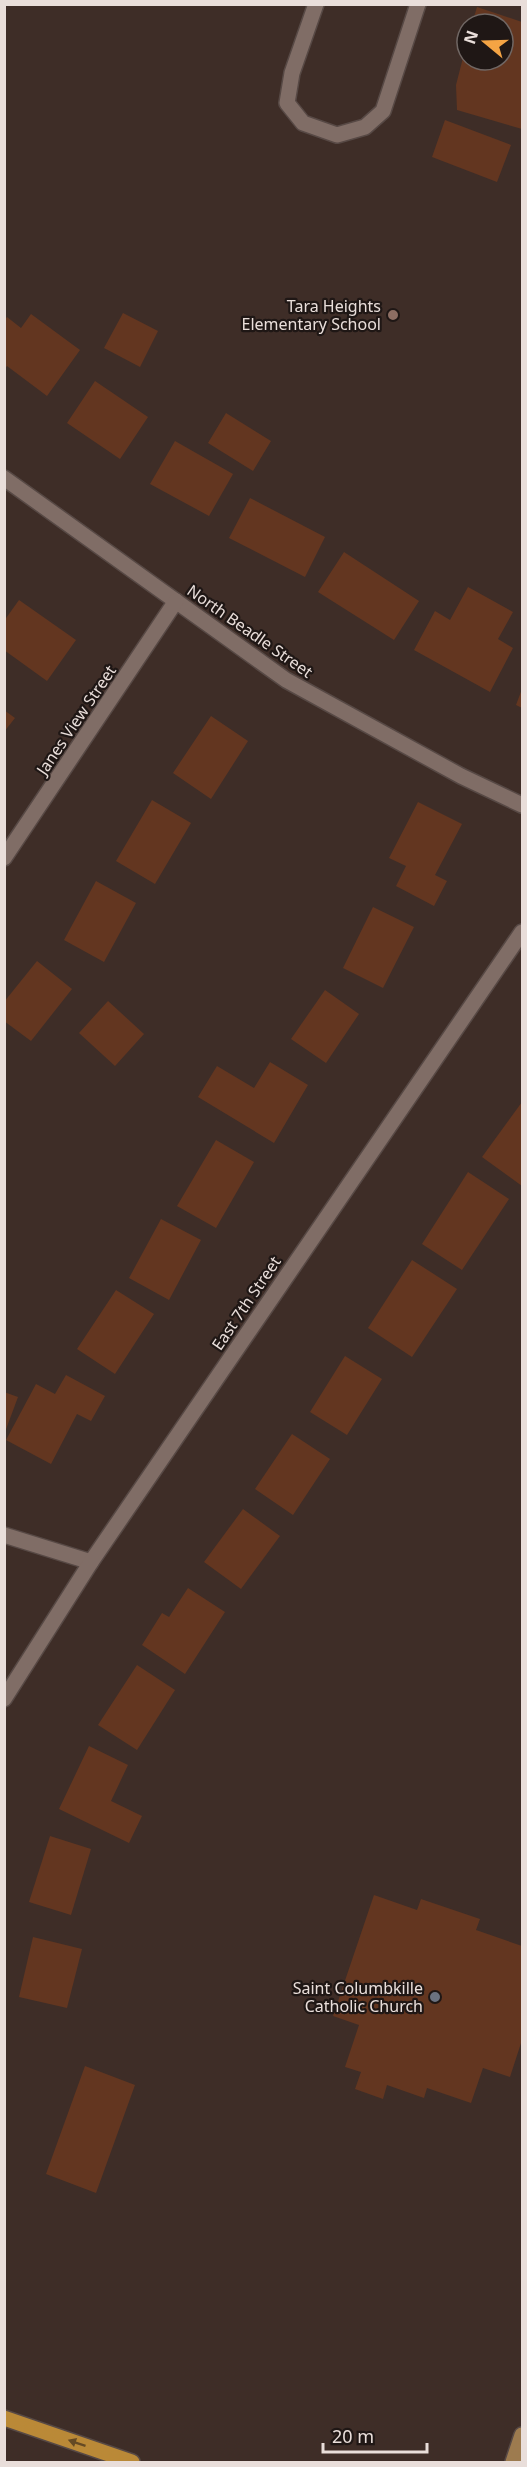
<svg xmlns="http://www.w3.org/2000/svg" width="527" height="2467" font-family="'Noto Sans',sans-serif">
	<style>
		.building { fill: #633620 }
		.lines { fill: none; stroke-linecap: round; stroke-linejoin: round }
		.service-casing { stroke: #574945; stroke-width: 18 }
		.minor-casing { stroke: #574945; stroke-width: 18 }
		.secondary-casing { stroke: #574945; stroke-width: 18 }
		.primary-casing { stroke: #574945; stroke-width: 18 }
		.service { stroke: #806d66; stroke-width: 15 }
		.minor { stroke: #806d66; stroke-width: 15 }
		.secondary { stroke: #9d7b4f; stroke-width: 15 }
		.primary { stroke: #ba8937; stroke-width: 15 }
		.oneway { fill: #654a24 }
		.education-dot { fill: #8d6e63; stroke: #1f1715; stroke-width: 2 }
		.worship-dot { fill: #6b7280; stroke: #1f1715; stroke-width: 2 }
		.labels { text-anchor: middle; stroke-width: 4.5; stroke-linejoin: round; paint-order: stroke }
		.poi-label { font-size: 16px; fill: #e9deda; stroke: #1f1715; text-anchor: end }
		.street-label { font-size: 16px; fill: #e9deda; stroke: #1f1715 }
	</style>
	<rect width="100%" height="100%" fill="#3e2d27"/>
	<g class="building">
		<path d="M477 7 522 22V129L457 110 456 85 466 46 467 60H503V24H472Z"/>
		<path d="M445 120 511 145 497 182 432 157Z"/>
		<path d="M123 313 158 331 140 367 104 348Z"/>
		<path d="M31 314 80 350 47 396 7 366 4 370V321L7 317 21 328Z"/>
		<path d="M95 381 148 417 120 459 67 423Z"/>
		<path d="M226 413 271 441 253 471 208 443Z"/>
		<path d="M175 441 233 474 209 516 150 484Z"/>
		<path d="M250 498 325 537 305 577 229 538Z"/>
		<path d="M344 552 419 601 394 640 318 592Z"/>
		<path d="M468 587 513 612 498 639 513 648 490 692 414 650 435 611 450 620Z"/>
		<path d="M19 600 76 640 47 681 4 650V621Z"/>
		<path d="M522 689V708L516 705Z"/>
		<path d="M4 710 15 718 4 732Z"/>
		<path d="M211 716 248 741 211 799 173 773Z"/>
		<path d="M152 800 191 823 155 884 116 861Z"/>
		<path d="M418 802 462 824 435 875 447 881 434 906 396 886 406 866 389 858Z"/>
		<path d="M96 881 136 903 104 962 64 940Z"/>
		<path d="M373 907 414 927 383 988 343 968Z"/>
		<path d="M37 961 72 989 31 1041 4 1021V1002Z"/>
		<path d="M325 990 359 1014 326 1063 291 1039Z"/>
		<path d="M108 1001 144 1034 115 1066 79 1033Z"/>
		<path d="M270 1062 308 1085 274 1143 198 1097 217 1066 254 1088Z"/>
		<path d="M522 1102V1186L482 1157Z"/>
		<path d="M216 1140 254 1162 216 1228 177 1206Z"/>
		<path d="M468 1172 509 1199 462 1270 422 1244Z"/>
		<path d="M161 1219 201 1240 169 1300 129 1278Z"/>
		<path d="M412 1260 457 1289 412 1357 368 1328Z"/>
		<path d="M116 1290 154 1314 115 1374 77 1349Z"/>
		<path d="M345 1356 382 1379 347 1435 310 1412Z"/>
		<path d="M66 1375 105 1396 91 1421 77 1414 51 1464 6 1440 36 1384 55 1394Z"/>
		<path d="M4 1392 18 1397 5 1432H4Z"/>
		<path d="M292 1434 330 1459 293 1515 255 1489Z"/>
		<path d="M243 1509 280 1536 241 1589 204 1562Z"/>
		<path d="M188 1588 225 1612 185 1674 142 1645 162 1613 169 1617Z"/>
		<path d="M137 1665 175 1690 137 1750 98 1725Z"/>
		<path d="M89 1746 128 1765 111 1801 142 1816 129 1843 59 1809Z"/>
		<path d="M50 1836 91 1849 71 1915 29 1902Z"/>
		<path d="M374 1895 417 1910 421 1899 480 1919 476 1930 522 1946V2040L510 2077 483 2068 471 2103 427 2088 424 2098 387 2085 383 2099 355 2089 361 2072 345 2067 359 2025 333 2016Z"/>
		<path d="M33 1937 82 1949 67 2008 19 1997Z"/>
		<path d="M85 2066 135 2085 96 2193 46 2174Z"/>
	</g>
	<g class="lines">
		<defs>
			<path id="service" d="M316 4 292 73 287 103 303 123 337 135 365 127 383 111 418 4"/>
			<g id="minor">
				<path d="M4 478 286 680 461 776 522 805"/>
				<path d="M4 858 176 601"/>
				<path d="M4 1535 91 1562"/>
				<path d="M4 1699 91 1562 522 932"/>
			</g>
			<path id="secondary" d="M513 2462 522 2435"/>
			<path id="primary" d="M4 2418 132 2462"/>
		</defs>
		<use href="#service" class="service-casing"/>
		<use href="#minor" class="minor-casing"/>
		<use href="#secondary" class="secondary-casing"/>
		<use href="#primary" class="primary-casing"/>
		<use href="#service" class="service"/>
		<use href="#minor" class="minor"/>
		<use href="#secondary" class="secondary"/>
		<use href="#primary" class="primary"/>
	</g>
	<defs><path id="oneway-solid" d="M-6-.8H1V-3.2L6.5 0L1 3.2V.8H-6Z" transform="scale(1.5)"/></defs>
	<use class="oneway" href="#oneway-solid" transform="translate(77 2443) rotate(-161)"/>
	<circle class="education-dot" cx="393" cy="315" r="6"/>
	<circle class="worship-dot" cx="435" cy="1997" r="6"/>
	<g class="labels">
		<g class="poi-label">
			<text x="381" y="312">Tara Heights<tspan x="381" dy="18">Elementary School</tspan></text>
			<text x="423" y="1994">Saint Columbkille<tspan x="423" dy="18">Catholic Church</tspan></text>
		</g>
		<g class="street-label">
			<text transform="translate(250 631) rotate(35)" y="6">North Beadle Street</text>
			<text transform="translate(76 720) rotate(-56)" y="6">Janes View Street</text>
			<text transform="translate(246 1303) rotate(-56)" y="6">East 7th Street</text>
		</g>
	</g>
	<rect width="527" height="2467" fill="none" stroke="#e9deda" stroke-width="12"/>
	<g transform="translate(485 42) rotate(289)"><circle r="28" fill="#1f1715" stroke="#706764" stroke-width="1.5"/>
	<path d="M0-4.5L10 22L0 15L-10 22Z" fill="#f4a444"/>
	<text y="-9" font-size="16" font-weight="bold" text-anchor="middle" fill="#e9deda">N</text>
	</g>
	<path d="M323 2443v9h104v-9" fill="none" stroke="#e9deda" stroke-width="3"/>
	<text x="332" y="2443" font-size="18" fill="#e9deda" stroke="#1f1715" stroke-width="4.5" paint-order="stroke">20 m</text>
</svg>
